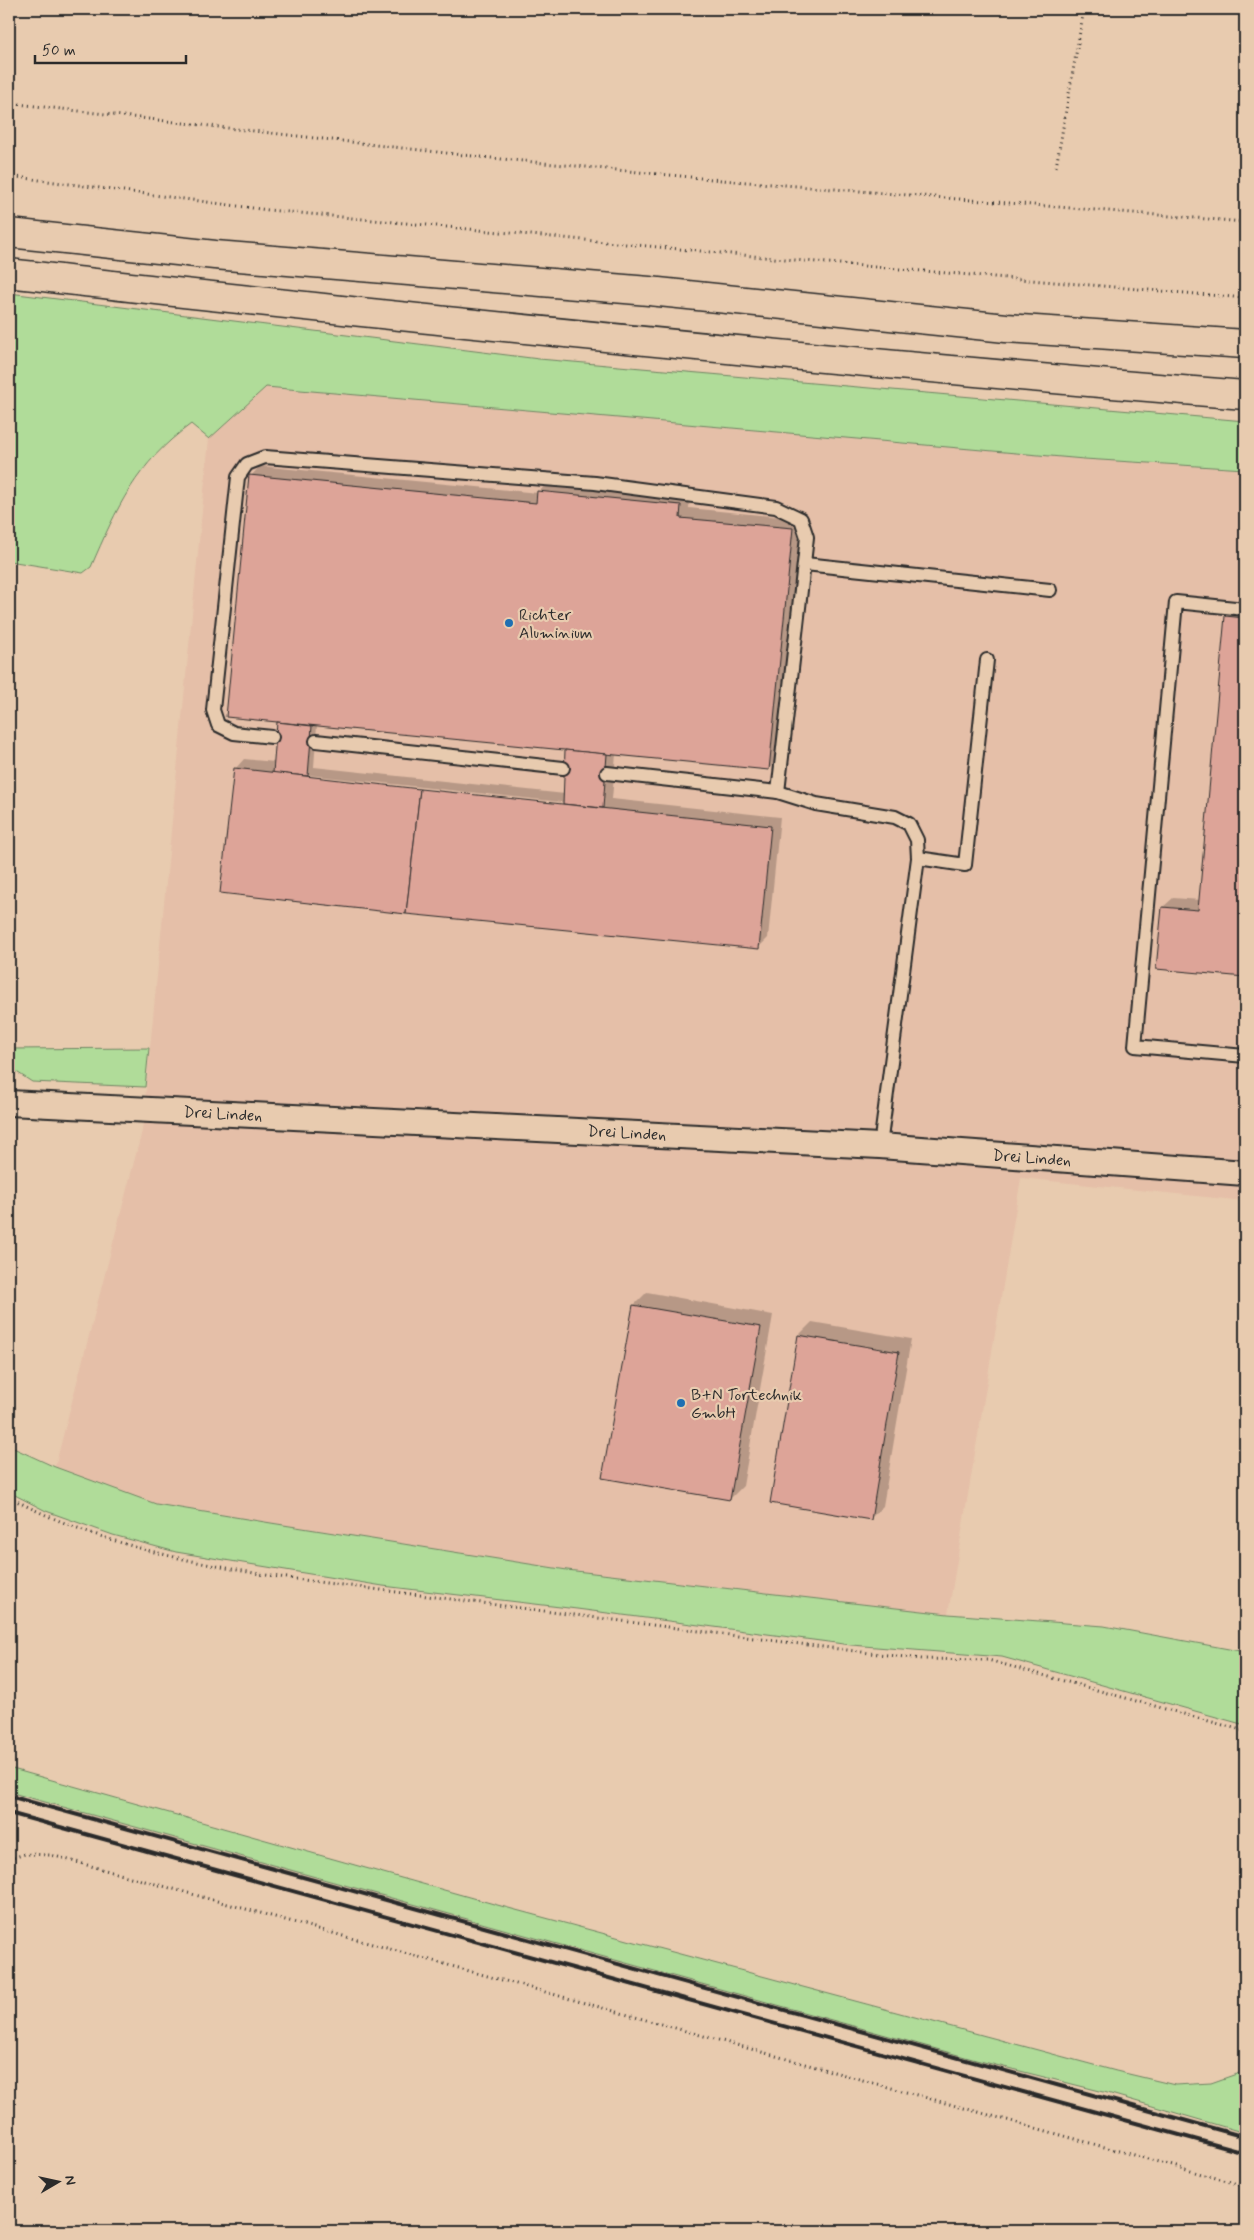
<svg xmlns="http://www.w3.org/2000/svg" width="1254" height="2240" font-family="Mynerve,sans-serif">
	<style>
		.built { fill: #e5bfa8 }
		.green { fill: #b0dc99; stroke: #6e8462 }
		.shadow { fill: #0003; fill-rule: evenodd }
		.building { fill: #dda498; stroke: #2b2b2b }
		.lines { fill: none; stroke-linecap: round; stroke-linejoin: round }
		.lane-casing { stroke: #2b2b2b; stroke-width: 16 }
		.street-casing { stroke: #2b2b2b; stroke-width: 28 }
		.highway-casing { stroke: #2b2b2b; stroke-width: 31 }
		.path { stroke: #2b2b2b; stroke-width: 3; stroke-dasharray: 1 4; stroke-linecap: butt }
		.lane { stroke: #e8cbaf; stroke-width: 12 }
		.street { stroke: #e8cbaf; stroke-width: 24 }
		.highway { stroke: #e8cbaf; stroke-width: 28 }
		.rail { stroke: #2b2b2b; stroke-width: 4 }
		.poi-dot { fill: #1f6fb2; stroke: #e8cbaf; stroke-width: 2 }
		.labels { text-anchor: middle; stroke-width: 4.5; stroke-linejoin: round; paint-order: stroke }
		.poi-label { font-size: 16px; fill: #2b2b2b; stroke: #e8cbaf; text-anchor: start }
		.street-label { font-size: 16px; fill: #2b2b2b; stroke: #e8cbaf }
	</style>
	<rect width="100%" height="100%" fill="#e8cbaf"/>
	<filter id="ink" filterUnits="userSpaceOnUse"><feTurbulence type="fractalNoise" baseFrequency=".02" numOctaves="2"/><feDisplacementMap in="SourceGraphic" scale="10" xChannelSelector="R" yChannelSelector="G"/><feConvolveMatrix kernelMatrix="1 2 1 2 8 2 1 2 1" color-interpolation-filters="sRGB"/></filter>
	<g filter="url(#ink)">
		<path class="built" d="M266 387 1084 459 1245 469V1201L1021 1178 948 1614 567 1570 271 1523 156 1504 55 1467 142 1131 209 439Z"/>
		<g class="green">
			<path d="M9 293 539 359 1245 421V469L1084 459 266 387 209 439 191 424C136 464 117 507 91 567L83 573 9 561Z"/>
			<path d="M149 1048 145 1087 32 1082 9 1067V1049Z"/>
			<path d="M9 1446 55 1467 156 1504 271 1523 567 1570 948 1614 1104 1626 1245 1652V1725L1002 1657 851 1645 577 1609 383 1586 176 1552 113 1535 46 1511 9 1492Z"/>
			<path d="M9 1768 501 1906 1116 2071 1175 2085 1211 2083 1245 2071V2133L1104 2092 976 2060 9 1792Z"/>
		</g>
		<g class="shadow">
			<path d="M260 466 538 493 548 482 690 496 689 508 802 519 779 759 769 769 616 754 612 799 780 817 768 938 758 948 235 769 244 759 275 762 279 721 251 476ZM317 725 567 749 565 794 314 767ZM308 775 570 803 569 806 305 777Z"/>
			<path d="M1236 607 1245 608V976L1158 968 1163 907 1173 898 1201 900 1226 616Z"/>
			<path d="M647 1292 773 1315 743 1486 730 1499 634 1305Z"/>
			<path d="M812 1322 911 1339 883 1506 870 1519 771 1502 799 1335Z"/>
		</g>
		<g class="building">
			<path d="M249 475 536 503 537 491 681 505 680 518 793 528 769 770 226 717Z"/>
			<path d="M1225 616 1245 618V977L1156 969 1162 907 1198 910Z"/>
			<path d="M277 722 312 726 308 776 273 773Z"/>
			<path d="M565 750 607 754 603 808 563 804Z"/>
			<path d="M234 768 420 789 406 914 220 893Z"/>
			<path d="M420 789 771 826 759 949 406 914Z"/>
			<path d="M633 1305 761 1327 730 1500 602 1478Z"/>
			<path d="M798 1335 899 1352 871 1520 770 1503Z"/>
		</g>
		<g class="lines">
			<defs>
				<g id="lane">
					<path d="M805 564 1050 590"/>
					<path d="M1245 609 1176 602 1135 1046 1245 1056"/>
					<path d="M272 737 234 733 218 725 213 710 238 477 247 464 265 457 595 483 776 507 801 519 807 537 778 792"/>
					<path d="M316 741 563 768"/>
					<path d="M607 773 778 792 816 804 895 817 909 824 917 840 918 858 880 1146"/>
					<path d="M918 858 965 865 987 660"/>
				</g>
				<path id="street" d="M9 1103 880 1146 1245 1173"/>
				<g id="highway">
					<path d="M9 233 215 255 649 291 1006 328 1245 344"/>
					<path d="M9 273C157 291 307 306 456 322 719 349 982 374 1245 395"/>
				</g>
			</defs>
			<use href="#lane" class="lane-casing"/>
			<use href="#street" class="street-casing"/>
			<use href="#highway" class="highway-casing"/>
			<g class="path">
				<path d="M9 103 481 157 722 180 1245 222"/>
				<path d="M1056 167 1084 9"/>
				<path d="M9 176 268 210 816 262 1245 298"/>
				<path d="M9 1497C91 1541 181 1561 272 1576L870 1653 922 1659 988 1660 1245 1731"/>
				<path d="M9 1859 25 1854 51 1855 1245 2186"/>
			</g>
			<use href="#lane" class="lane"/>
			<use href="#street" class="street"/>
			<use href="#highway" class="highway"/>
			<g class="rail">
				<path d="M9 1796 1245 2137"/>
				<path d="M9 1813 1245 2153"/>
			</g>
		</g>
	</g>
	<g class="poi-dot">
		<circle cx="509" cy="623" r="5"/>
		<circle cx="681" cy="1403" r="5"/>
	</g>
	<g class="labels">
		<g class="poi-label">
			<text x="519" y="620">Richter<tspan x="519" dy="18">Aluminium</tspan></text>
			<text x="691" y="1400">B+N Tortechnik<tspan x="691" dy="18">GmbH</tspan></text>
		</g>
		<g class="street-label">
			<text transform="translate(223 1113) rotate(3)" y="6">Drei Linden</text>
			<text transform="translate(627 1132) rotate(3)" y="6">Drei Linden</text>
			<text transform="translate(1032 1157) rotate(4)" y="6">Drei Linden</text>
		</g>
	</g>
	<rect width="1254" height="2240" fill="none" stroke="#e8cbaf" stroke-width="30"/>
	<rect x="15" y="15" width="1224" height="2210" fill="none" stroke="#2b2b2b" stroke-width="2" filter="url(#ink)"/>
	<g transform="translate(58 2182) rotate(81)" stroke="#e8cbaf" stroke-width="4" paint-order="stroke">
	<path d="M0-4L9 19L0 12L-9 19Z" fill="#2b2b2b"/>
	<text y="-8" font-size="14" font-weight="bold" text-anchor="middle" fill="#2b2b2b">N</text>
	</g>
	<path d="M35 55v8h151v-8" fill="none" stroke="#2b2b2b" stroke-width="2.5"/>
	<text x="42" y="55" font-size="15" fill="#2b2b2b" stroke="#e8cbaf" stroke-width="4" paint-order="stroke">50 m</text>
</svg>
